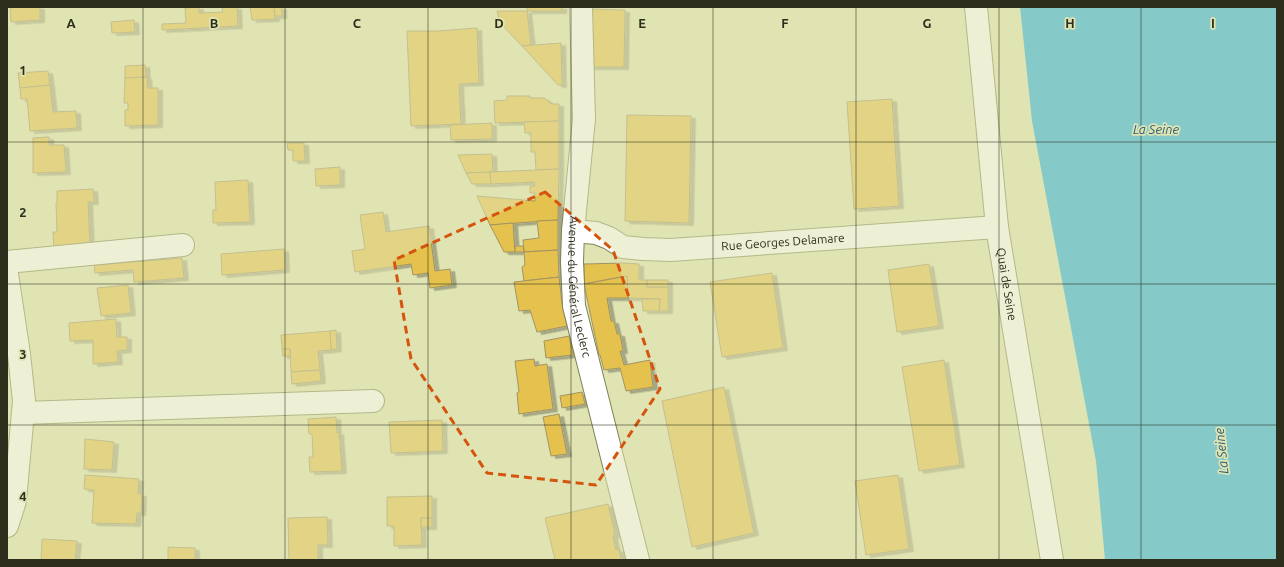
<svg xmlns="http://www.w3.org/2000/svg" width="1284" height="567" font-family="Ubuntu,sans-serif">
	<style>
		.water { fill: #18ace4 }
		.building { fill: #e5c14d; stroke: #a29365; filter: url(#shadow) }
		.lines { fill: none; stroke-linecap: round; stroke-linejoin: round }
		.minor-casing { stroke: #7f8355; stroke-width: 24 }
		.minor { stroke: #fff; stroke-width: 22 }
		.marked { fill: none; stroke: #d5550e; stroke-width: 3; stroke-dasharray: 8 5; stroke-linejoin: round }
		.grid { fill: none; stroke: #2d2e1b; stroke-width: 1; stroke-opacity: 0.55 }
		.labels { text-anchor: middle; stroke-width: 3.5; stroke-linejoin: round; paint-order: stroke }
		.street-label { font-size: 12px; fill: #2d2e1b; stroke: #e0e4b3 }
		.water-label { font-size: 13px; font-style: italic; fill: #2b5e76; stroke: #e0e4b3 }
		.grid-label { font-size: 13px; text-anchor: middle; font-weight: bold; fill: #2d2e1b; stroke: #e0e4b3; stroke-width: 3.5; stroke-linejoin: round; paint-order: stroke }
	</style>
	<defs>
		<filter id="shadow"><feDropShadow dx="4.5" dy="2.5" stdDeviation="0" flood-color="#0004"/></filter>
	</defs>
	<rect width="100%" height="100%" fill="#e0e4b3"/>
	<path class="water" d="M1020 7H1277V560H1105L1096 461 1032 121Z"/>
	<g class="building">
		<path d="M12 7H40V20L11 22 10 9H12Z"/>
		<path d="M199 7V13L223 12 222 7H237L238 26 162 30V24L186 23 185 8Z"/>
		<path d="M246 7H274L275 19 252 20 250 7Z"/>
		<path d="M274 7H282V16H275Z"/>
		<rect x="527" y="7" width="35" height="4"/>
		<path d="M590 9 625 10 624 67H589Z"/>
		<path d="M497 11H527L531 45 522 46 500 23Z"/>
		<path d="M134 20 135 32 112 33 111 22Z"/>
		<path d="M477 28 479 83 459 84 461 124 411 126 407 31H438Z"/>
		<path d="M561 43 562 85H558L522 46Z"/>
		<path d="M145 65 146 77 125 78V66Z"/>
		<path d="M48 71 50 85 20 88 18 73Z"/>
		<path d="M147 77 148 88H158V125L125 126V110H128V103H124L125 78Z"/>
		<path d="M50 85 53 112 76 111 77 128 30 131 27 99H21L20 88Z"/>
		<path d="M507 96H530V98H544L550 102 551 104H559V121L495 123 494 101 507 100Z"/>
		<path d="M892 99 899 206 854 209 847 102Z"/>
		<path d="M627 115 691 116 689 223 625 221Z"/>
		<path d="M559 121V169L536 170 535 152H531V133H525L524 122Z"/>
		<path d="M492 123V139L451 140 450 125Z"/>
		<path d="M49 137V145H64L66 172 33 173V138Z"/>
		<path d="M287 143H304L305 161H293V150H288Z"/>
		<path d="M492 154 493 172 466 173 458 155Z"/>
		<path d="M340 167V185L316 186 315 169Z"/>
		<path d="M559 169 558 220 490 225 477 196 535 201V193H530V186H535L534 182 491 184 490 172Z"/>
		<path d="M490 172 491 184H472L466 173Z"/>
		<path d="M248 180 250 222 213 223V210H216L215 182Z"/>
		<path d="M93 189 94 202H88L90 247 54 249 53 232H57L56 203H57V191Z"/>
		<path d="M383 212 386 232 429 226 435 271 450 269 452 285 430 288 428 273 413 275 411 264 355 272 352 251 365 249 360 215Z"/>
		<path d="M558 220V250L524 252 523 240 539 238 537 221Z"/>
		<path d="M513 223 515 252H504L490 225Z"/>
		<path d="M515 246H523L524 252H515Z"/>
		<path d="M284 249 285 270 222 275 221 254Z"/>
		<path d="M558 250 559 277 524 281 522 267 525 265 524 252Z"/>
		<path d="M182 258 184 278 134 282 133 270 95 273 94 265Z"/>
		<path d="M624 263 639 264V280H647V287H668V311H659L660 299 628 298 627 276 584 284V264Z"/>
		<path d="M929 264 939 326 897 332 888 270Z"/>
		<path d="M772 273 783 348 722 357 710 282Z"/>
		<path d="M627 276 628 298H607L611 321H614L617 334H620L623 351H620L624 365 650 360 653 387 626 391 620 368 604 370 600 355H599L584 284Z"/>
		<path d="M559 277 562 303 567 326 537 332 530 310 519 311 514 282Z"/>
		<rect x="647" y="280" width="21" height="7"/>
		<path d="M128 285 131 313 101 316 97 288Z"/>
		<path d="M642 299H660L659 311H643Z"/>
		<path d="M116 319 117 337H127V350L117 351 118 362 93 364V340L70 341 69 323Z"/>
		<path d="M336 330 337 349 331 350 330 331Z"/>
		<path d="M330 331 331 350 318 351 320 370 291 372 290 349H282L281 335Z"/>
		<path d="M569 336 573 355 546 358 544 341Z"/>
		<path d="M282 349H290V356H283Z"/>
		<path d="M534 359 535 366 547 364 553 409 519 414 517 393 519 392 515 361Z"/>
		<path d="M944 360 960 465 919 471 902 367Z"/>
		<path d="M320 370 321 381 292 384 291 372Z"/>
		<path d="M724 387 754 533 692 547 662 401Z"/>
		<path d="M582 392 585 404 562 408 560 396Z"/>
		<path d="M559 414 567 454 551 456 543 417Z"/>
		<path d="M336 417 337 433 339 432 342 471 310 472 309 457H313L312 434H309L308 419Z"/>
		<path d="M442 420 443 451 391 453 389 422Z"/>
		<path d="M85 439 114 442 112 470 84 469Z"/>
		<path d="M85 475 139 479 138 494H142L141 513H137L136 524 92 523 94 490 84 489Z"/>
		<path d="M898 475 909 549 866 555 855 481Z"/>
		<path d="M432 496V518H421L422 545 394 546V526H387V497Z"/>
		<path d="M608 504 615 534 613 537 616 550 619 549 621 560H555L545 518Z"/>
		<path d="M327 517 328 545H318V560H289L288 518Z"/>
		<rect x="421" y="518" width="11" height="9"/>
		<path d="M42 539 77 541 75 560H41Z"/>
		<path d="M168 547 195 548V560H168Z"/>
	</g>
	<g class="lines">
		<defs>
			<g id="minor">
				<path id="s1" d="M581 7 584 119 573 231 572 262 574 306 638 560"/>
				<path id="s2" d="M976 7 997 227 1052 560"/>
				<path id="s3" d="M573 231 596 233 609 238 623 247 643 249 671 250 997 227"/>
				<path d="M7 262 183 245"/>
				<path d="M7 274 19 354 24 401 15 501 7 526"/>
				<path d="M23 413 373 401"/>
			</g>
		</defs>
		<use href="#minor" class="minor-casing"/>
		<use href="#minor" class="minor"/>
	</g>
	<path d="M0 0H1284V567H0ZM545 192 613 250 660 389 596 485 487 473 411 359 394 260Z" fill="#e0e4b3" fill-opacity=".55" fill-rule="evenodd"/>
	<path class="marked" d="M545 192 613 250 660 389 596 485 487 473 411 359 394 260Z"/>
	<path class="grid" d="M143 7V560M285 7V560M428 7V560M571 7V560M713 7V560M856 7V560M999 7V560M1141 7V560M7 142H1277M7 284H1277M7 425H1277"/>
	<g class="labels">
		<g class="street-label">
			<text dy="4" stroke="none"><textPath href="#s3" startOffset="214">Rue Georges Delamare</textPath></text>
			<text dy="4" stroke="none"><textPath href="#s2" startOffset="279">Quai de Seine</textPath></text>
			<text dy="4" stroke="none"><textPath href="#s1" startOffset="281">Avenue du Général Leclerc</textPath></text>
		</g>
		<g class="water-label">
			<text x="1156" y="134">La Seine</text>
			<text transform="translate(1221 451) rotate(-96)" y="5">La Seine</text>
		</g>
	</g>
	<g class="grid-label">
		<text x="71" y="28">A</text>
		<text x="214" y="28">B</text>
		<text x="357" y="28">C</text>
		<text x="499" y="28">D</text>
		<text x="642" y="28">E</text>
		<text x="785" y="28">F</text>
		<text x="927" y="28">G</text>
		<text x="1070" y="28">H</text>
		<text x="1213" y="28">I</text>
		<text x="23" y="75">1</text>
		<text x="23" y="217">2</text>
		<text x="23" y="359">3</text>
		<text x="23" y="501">4</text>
	</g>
	<rect width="1284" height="567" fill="none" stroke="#2d2e1b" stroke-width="16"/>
</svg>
